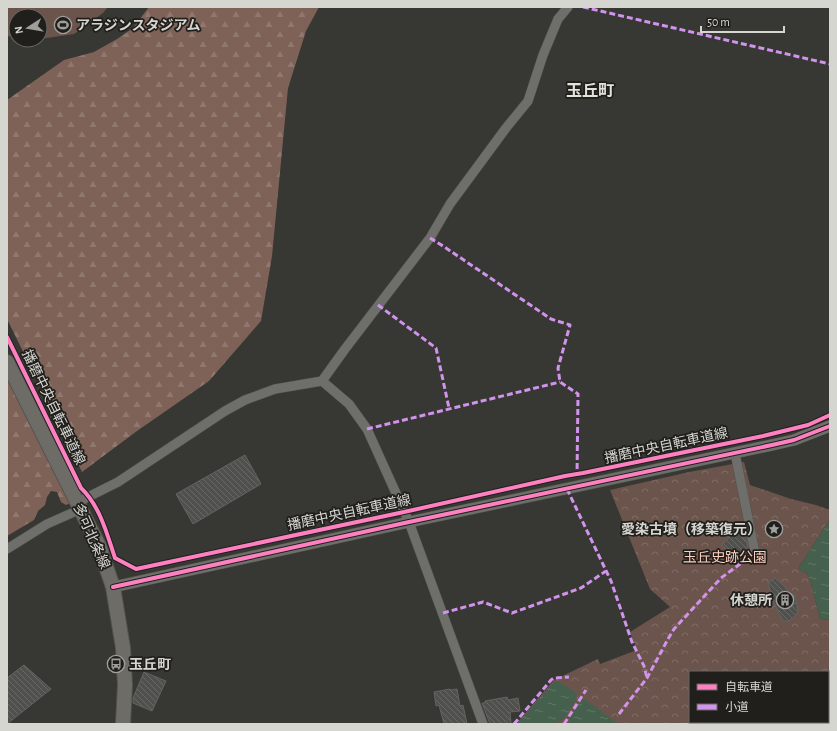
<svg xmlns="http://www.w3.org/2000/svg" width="837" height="731" font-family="'Alegreya Sans','Noto Sans JP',sans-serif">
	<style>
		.forest { fill: url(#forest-firs) }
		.park { fill: url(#park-crowns); fill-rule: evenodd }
		.pitch { fill: #6b544b }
		.water { fill: url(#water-ripples) }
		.building { fill: url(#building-back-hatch); stroke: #636461 }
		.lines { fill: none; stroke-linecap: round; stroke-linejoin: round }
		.minor-casing { stroke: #53534f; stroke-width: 10 }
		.tertiary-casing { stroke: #53534f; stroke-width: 12 }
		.primary-casing { stroke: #53534f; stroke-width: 16 }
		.minor { stroke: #6e6e6b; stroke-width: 9 }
		.tertiary { stroke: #6e6e6b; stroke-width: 11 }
		.primary { stroke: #6e6c66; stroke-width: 14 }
		.quiet { stroke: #d193ec; stroke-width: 3; stroke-dasharray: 6 3; stroke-linecap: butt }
		.cycleway-casing { stroke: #201f1c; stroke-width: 6 }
		.cycleway { stroke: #ff80c0; stroke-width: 4 }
		.labels { text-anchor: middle; stroke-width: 3.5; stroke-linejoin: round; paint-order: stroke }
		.poi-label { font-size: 14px; font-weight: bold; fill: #d6d6d1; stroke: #201f1c; text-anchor: start }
		.street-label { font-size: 14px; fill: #d6d6d1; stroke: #201f1c }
		.park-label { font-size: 14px; fill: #ffcebd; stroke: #201f1c }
		.quarter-label { font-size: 16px; font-weight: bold; fill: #e3e2d9; stroke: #201f1c }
	</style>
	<defs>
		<pattern id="forest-firs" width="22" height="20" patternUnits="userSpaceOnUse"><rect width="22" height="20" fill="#7e6257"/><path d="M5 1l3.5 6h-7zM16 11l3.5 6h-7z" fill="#90786e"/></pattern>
		<pattern id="park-crowns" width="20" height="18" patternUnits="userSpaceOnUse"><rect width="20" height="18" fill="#6b544b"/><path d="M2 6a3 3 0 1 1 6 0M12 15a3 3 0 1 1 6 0" fill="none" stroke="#7f6c64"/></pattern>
		<pattern id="water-ripples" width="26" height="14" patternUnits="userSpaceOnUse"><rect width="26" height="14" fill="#46604e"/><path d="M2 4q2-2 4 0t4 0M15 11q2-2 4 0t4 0" fill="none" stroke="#607666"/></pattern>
		<pattern id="building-back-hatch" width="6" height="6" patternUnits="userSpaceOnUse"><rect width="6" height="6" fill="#50514d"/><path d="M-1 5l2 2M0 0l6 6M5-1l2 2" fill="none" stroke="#686966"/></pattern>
	</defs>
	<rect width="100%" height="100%" fill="#373733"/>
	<g class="forest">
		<path d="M149 7H319L306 31 288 88 272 256 261 321 209 381 137 431 82 472 7 319V100L64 60 94 52 117 39 133 28Z"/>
		<path d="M7 374 75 501 66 505 61 502 57 492 51 491 47 497 45 505 38 511 34 520 7 536Z"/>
	</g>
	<path class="park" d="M744 462 750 485 791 499 816 505 830 510V519L799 567 800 570 806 573 810 579 820 619 830 620V724H516L554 680 598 659 600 664 637 650 630 632 670 607 650 589 610 490 689 472ZM690 672H828V722H690Z"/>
	<path class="pitch" d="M7 7H108L103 13 74 34 40 39V16H16V37L7 36Z"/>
	<g class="water">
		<path d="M830 519V620L820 619 810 579 806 573 800 570 799 567Z"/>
		<path d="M558 681 576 693 577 696 576 700 565 718 560 721 554 724H517L554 682Z"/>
		<path d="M584 699 586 700 618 724H569V718L581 700Z"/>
	</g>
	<g class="building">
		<path d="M245 455 261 484 193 524 176 494Z"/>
		<path d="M735 531 747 542 748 550 738 560 722 545Z"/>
		<path d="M775 578 785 587 791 595 795 594 798 611 796 615 789 621H784L779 614 771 595 768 583Z"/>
		<path d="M24 665 51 689 7 724V678Z"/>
		<path d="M144 672 166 681 152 711 133 703V698Z"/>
		<path d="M450 689 451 690 457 689 460 706 463 705 467 724H444L439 705 436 706 434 692Z"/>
		<path d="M507 697 508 700 518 698 520 711 510 712 511 724H490L482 703H485V701Z"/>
	</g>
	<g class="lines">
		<defs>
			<g id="minor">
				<path d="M322 381 349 404 367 429 409 522 483 724"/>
				<path d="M735 453 755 553"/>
				<path d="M78 502 118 482 225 411 245 400 275 389 322 381 345 349 430 238 450 204 506 128 528 101 543 55 558 19 568 7"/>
				<path d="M7 549 47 524 81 509"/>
			</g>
			<path id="tertiary" d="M113 587 409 522 772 445 794 440 830 426"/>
			<path id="primary" d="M7 362 99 546 113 587 123 648 125 685 123 724"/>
		</defs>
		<use href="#minor" class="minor-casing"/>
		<use href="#tertiary" class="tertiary-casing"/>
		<use href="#primary" class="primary-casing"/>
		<use href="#minor" class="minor"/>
		<use href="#tertiary" class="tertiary"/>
		<use href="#primary" class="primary"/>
		<g class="quiet">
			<path d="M583 7 830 64"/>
			<path d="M430 238 443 246 551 319 570 325 558 368 560 382 578 394 577 476"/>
			<path d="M378 305 436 348 449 408"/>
			<path d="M367 429 560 382"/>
			<path d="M567 489 611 581 632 642 644 666 647 678"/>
			<path d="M443 613 483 602 512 613 581 588 606 571"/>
			<path d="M619 714 647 678 668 639 674 629 721 578 755 553"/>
			<path d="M514 724 551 680 554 678 569 677"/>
			<path d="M564 724 586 690"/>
		</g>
		<defs>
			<g id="cycleway">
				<path d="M7 337 81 488C100 506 107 534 115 558L136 569 404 512 565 476 583 473 763 436 808 425 830 415"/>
				<path d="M113 587 409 522 772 445 794 440 830 426"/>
			</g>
		</defs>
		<use href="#cycleway" class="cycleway-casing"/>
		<use href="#cycleway" class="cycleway"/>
	</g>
	<defs>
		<symbol id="stadium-ring" viewBox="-11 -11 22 22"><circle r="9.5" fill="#201f1c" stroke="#9e9e9a" stroke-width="1.5"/><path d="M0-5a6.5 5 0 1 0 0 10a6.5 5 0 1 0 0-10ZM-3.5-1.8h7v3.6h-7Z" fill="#9e9e9a"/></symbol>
		<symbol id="sight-ring" viewBox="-11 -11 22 22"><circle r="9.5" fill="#201f1c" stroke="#9e9e9a" stroke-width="1.5"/><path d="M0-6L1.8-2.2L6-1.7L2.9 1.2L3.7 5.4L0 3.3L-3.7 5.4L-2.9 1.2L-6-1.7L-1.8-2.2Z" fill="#9e9e9a"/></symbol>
		<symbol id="building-ring" viewBox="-11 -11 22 22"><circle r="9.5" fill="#201f1c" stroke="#9e9e9a" stroke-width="1.5"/><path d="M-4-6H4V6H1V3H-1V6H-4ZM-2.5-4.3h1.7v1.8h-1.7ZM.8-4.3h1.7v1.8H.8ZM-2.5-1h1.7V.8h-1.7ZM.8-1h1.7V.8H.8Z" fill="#9e9e9a"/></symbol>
		<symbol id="bus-ring" viewBox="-11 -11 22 22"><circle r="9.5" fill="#201f1c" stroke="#9e9e9a" stroke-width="1.5"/><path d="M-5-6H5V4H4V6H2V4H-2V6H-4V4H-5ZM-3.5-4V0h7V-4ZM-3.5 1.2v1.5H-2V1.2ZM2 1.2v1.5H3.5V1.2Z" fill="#9e9e9a"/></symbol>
	</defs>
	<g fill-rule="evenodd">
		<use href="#stadium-ring" x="53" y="15" width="20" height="20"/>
		<use href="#sight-ring" x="764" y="519" width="20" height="20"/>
		<use href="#building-ring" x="775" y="590" width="20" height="20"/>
		<use href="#bus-ring" x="106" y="654" width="20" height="20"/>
	</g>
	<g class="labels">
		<g class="poi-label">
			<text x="76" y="30">アラジンスタジアム</text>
			<text x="761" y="534" text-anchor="end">愛染古墳（移築復元）</text>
			<text x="772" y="605" text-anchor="end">休憩所</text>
			<text x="129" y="669">玉丘町</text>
		</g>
		<g class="street-label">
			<text transform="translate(54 407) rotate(64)" y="5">播磨中央自転車道線</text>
			<text transform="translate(666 445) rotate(-12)" y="5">播磨中央自転車道線</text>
			<text transform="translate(349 512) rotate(-12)" y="5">播磨中央自転車道線</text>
			<text transform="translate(92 536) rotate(66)" y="5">多可北条線</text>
		</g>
		<g class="park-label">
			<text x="725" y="562">玉丘史跡公園</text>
		</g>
		<g class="quarter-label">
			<text x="590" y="96">玉丘町</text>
		</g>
	</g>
	<rect width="837" height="731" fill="none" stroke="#d6d6d1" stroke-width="16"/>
	<rect x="689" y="671" width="140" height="52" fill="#201f1c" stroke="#696864"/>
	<rect x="697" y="684" width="20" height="6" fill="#ff80c0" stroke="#696864"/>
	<text x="725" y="691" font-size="12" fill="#d6d6d1">自転車道</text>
	<rect x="697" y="704" width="20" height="6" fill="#d193ec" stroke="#696864"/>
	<text x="725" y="711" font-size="12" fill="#d6d6d1">小道</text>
	<g transform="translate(28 28) rotate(258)"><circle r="19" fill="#201f1c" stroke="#696864"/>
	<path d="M0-3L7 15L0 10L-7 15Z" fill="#9e9e9a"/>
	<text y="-6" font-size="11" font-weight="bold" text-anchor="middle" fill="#d6d6d1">N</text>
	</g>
	<path d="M701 26v6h83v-6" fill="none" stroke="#d6d6d1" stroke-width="2"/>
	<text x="707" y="26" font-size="12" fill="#d6d6d1" stroke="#201f1c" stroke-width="3" paint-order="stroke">50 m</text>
</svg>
